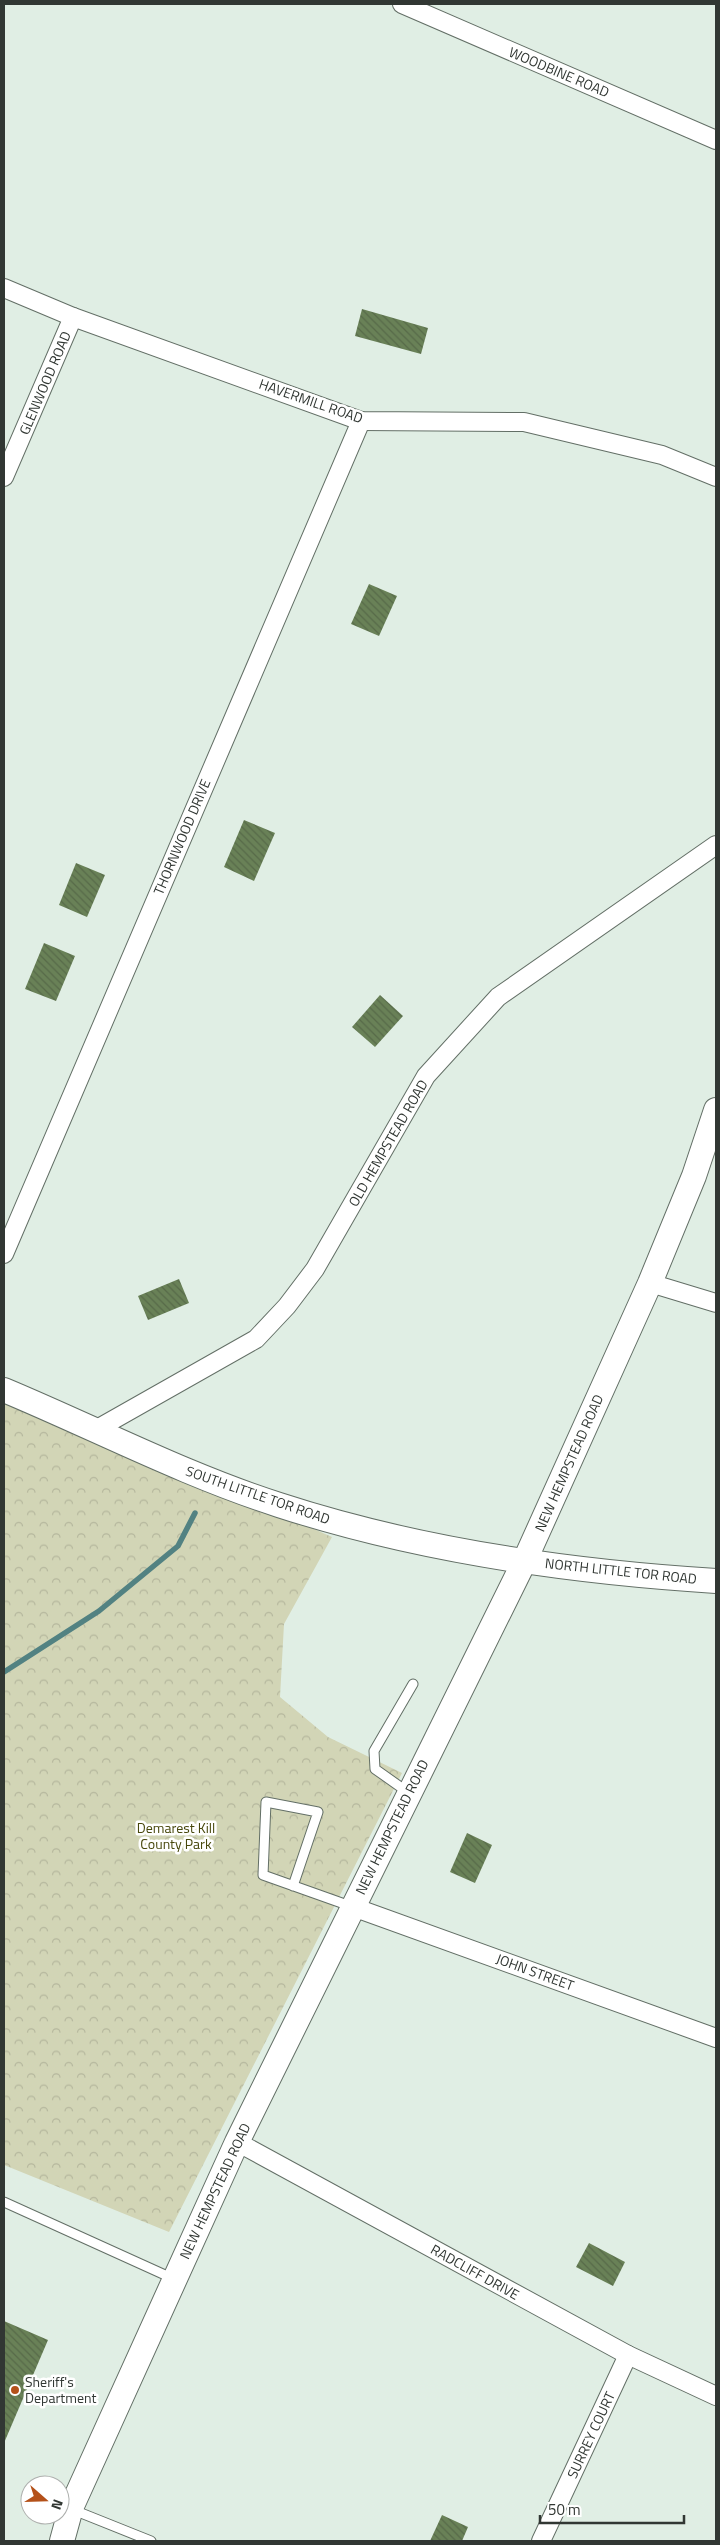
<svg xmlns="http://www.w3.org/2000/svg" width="720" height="2545" font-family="'Titillium Web',sans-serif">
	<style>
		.park { fill: url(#park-crowns) }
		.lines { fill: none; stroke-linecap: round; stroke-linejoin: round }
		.stream { stroke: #528282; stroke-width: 5.5 }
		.building { fill: url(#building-back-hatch) }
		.lane-casing { stroke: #636f66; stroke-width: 11 }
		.street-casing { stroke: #636f66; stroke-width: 20 }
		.secondary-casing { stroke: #636f66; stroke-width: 26 }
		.lane { stroke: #fff; stroke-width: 9 }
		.street { stroke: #fff; stroke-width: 18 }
		.secondary { stroke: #fff; stroke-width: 24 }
		.poi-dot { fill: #b4511a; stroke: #fff; stroke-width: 2 }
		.labels { text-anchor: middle; stroke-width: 5; stroke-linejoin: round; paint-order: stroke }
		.street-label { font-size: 14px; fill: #313733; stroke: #fff }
		.park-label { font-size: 14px; fill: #47470b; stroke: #fff }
		.poi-label { font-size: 14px; fill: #313733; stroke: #fff; text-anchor: start }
	</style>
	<defs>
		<pattern id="park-crowns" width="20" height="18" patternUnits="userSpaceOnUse" patternTransform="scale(1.25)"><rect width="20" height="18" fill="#d2d5b6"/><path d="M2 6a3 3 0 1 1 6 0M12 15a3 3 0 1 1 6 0" fill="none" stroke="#b5b79d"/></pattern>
		<pattern id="building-back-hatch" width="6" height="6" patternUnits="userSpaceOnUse" patternTransform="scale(1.25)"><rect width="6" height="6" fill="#698157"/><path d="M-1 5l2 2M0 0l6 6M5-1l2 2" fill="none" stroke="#576a49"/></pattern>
	</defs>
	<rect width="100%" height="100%" fill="#e0eee4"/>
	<path class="park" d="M4 1392 332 1537 284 1624 280 1697 328 1737 402 1773 169 2232 4 2165Z"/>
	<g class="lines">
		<path class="stream" d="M4 1672 99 1611 178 1546 195 1513"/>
	</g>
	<g class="building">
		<path d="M362 309 428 328 421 354 355 336Z"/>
		<path d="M369 584 397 596 379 636 351 624Z"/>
		<path d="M244 820 275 833 254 881 224 867Z"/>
		<path d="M76 863 105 875 87 917 59 905Z"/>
		<path d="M44 943 75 956 56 1001 25 989Z"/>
		<path d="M380 995 403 1016 375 1047 352 1027Z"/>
		<path d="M179 1279 189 1303 148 1320 138 1296Z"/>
		<path d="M467 1833 492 1845 475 1883 450 1872Z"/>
		<path d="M589 2243 625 2262 613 2286 576 2267Z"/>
		<path d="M4 2321 48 2340 4 2443Z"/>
		<path d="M442 2515 468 2527 462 2541H430Z"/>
	</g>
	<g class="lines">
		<defs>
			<g id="lane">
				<path d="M409 1793 375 1769 374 1751 413 1684"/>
				<path d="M293 1886 318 1812 266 1802 263 1875 353 1907"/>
				<path d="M4 2202 174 2279"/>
				<path d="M71 2509 151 2541"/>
			</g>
			<g id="street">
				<path d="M402 4 716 140"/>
				<path d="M4 288 73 317 361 421 524 422 662 455 716 477"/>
				<path d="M4 477 73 317"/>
				<path d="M4 1254 361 421"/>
				<path d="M650 1283 716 1303"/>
				<path d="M97 1429 256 1339 287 1306 315 1269 426 1076 498 997 716 845"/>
				<path d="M353 1907 716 2038"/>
				<path d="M237 2142 628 2355 716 2396"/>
				<path d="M541 2541 628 2355"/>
			</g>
			<g id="secondary">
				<path d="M4 1390C95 1428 185 1475 279 1505 417 1550 571 1572 716 1581"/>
				<path d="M62 2541 71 2508 237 2142 525 1560 650 1283 694 1176 716 1110"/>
			</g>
		</defs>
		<use href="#lane" class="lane-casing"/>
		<use href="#street" class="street-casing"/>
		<use href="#secondary" class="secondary-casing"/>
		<use href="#lane" class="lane"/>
		<use href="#street" class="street"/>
		<use href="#secondary" class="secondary"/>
	</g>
	<circle class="poi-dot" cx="15" cy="2390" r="5"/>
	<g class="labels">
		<g class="street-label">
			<text transform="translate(559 72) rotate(23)" y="5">WOODBINE ROAD</text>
			<text transform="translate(45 383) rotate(-67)" y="5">GLENWOOD ROAD</text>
			<text transform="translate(311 401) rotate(19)" y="5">HAVERMILL ROAD</text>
			<text transform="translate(182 837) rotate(-67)" y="5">THORNWOOD DRIVE</text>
			<text transform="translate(388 1143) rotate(-60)" y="5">OLD HEMPSTEAD ROAD</text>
			<text transform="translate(569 1463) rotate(-66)" y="5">NEW HEMPSTEAD ROAD</text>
			<text transform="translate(258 1495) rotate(19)" y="5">SOUTH LITTLE TOR ROAD</text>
			<text transform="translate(621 1571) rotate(6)" y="5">NORTH LITTLE TOR ROAD</text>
			<text transform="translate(392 1827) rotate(-64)" y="5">NEW HEMPSTEAD ROAD</text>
			<text transform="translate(535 1972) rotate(20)" y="5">JOHN STREET</text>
			<text transform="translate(215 2191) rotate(-65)" y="5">NEW HEMPSTEAD ROAD</text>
			<text transform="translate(475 2272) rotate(29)" y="5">RADCLIFF DRIVE</text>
			<text transform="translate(591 2435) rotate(-65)" y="5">SURREY COURT</text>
		</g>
		<g class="park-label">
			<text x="176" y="1833">Demarest Kill<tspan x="176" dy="16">County Park</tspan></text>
		</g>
		<g class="poi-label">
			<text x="25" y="2387">Sheriff's<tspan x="25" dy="16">Department</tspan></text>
		</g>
	</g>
	<rect width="720" height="2545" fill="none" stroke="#313733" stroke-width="10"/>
	<g transform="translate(45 2500) rotate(110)"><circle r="24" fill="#ffffff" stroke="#adafad"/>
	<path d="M0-4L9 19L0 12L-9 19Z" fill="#b4511a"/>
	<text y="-8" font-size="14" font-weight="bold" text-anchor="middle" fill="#313733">N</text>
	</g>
	<path d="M540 2515v8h144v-8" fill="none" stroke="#313733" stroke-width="2.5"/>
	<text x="548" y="2515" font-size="15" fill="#313733" stroke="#ffffff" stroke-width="4" paint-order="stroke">50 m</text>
</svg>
